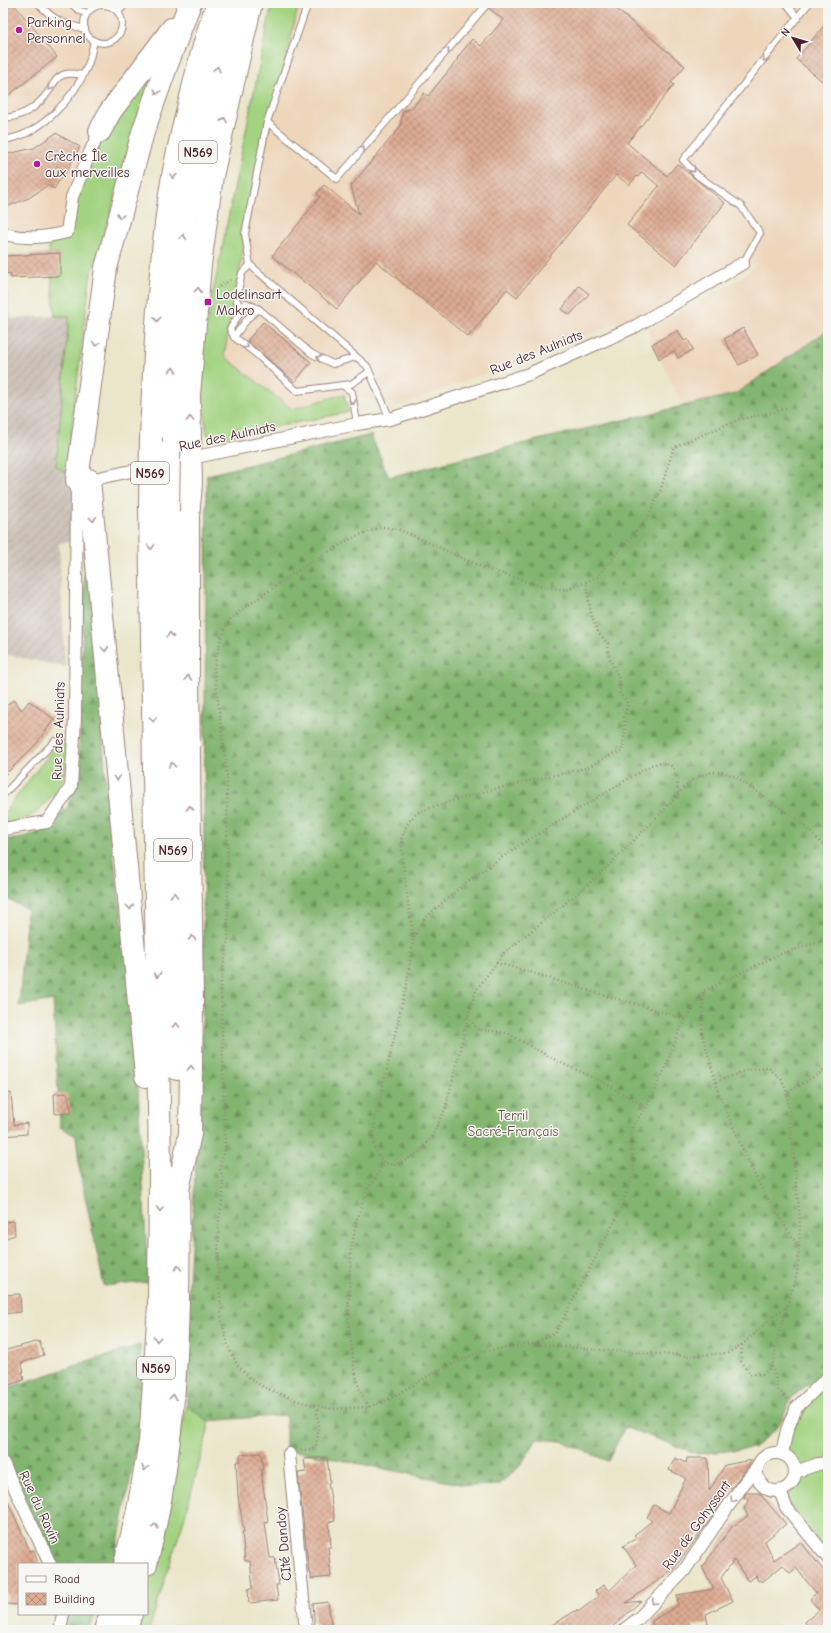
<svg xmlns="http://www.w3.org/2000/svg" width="831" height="1633" font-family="'Comic Neue',sans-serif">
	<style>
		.built { fill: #eed6bb }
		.industrial { fill: url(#industrial-furrows) }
		.grass { fill: #a3d381; stroke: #767956 }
		.forest { fill: url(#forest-firs); stroke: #666a4d }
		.building { fill: url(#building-cross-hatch) }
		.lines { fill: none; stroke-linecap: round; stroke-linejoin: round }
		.lane-casing { stroke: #9a827a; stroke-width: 8 }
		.street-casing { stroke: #9a827a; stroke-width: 14 }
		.highway-casing { stroke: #9a827a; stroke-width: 24 }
		.path { stroke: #9a827a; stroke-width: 2.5; stroke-dasharray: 1 3; stroke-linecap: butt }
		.lane { stroke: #fff; stroke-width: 6 }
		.street { stroke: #fff; stroke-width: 12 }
		.highway { stroke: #fff; stroke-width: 22 }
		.highway-bridge-casing { stroke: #9a827a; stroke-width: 24; stroke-linecap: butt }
		.highway-bridge { stroke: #fff; stroke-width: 22 }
		.oneway { stroke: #ae9aa0 }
		.poi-dot { fill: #b5179e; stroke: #f6f6f2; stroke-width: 1.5 }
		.labels { text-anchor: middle; stroke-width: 3; stroke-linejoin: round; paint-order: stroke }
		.shield { fill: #f6f6f2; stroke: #7e6067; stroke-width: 1 }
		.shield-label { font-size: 13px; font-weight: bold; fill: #4a1f2b }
		.poi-label { font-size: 14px; fill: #4a1f2b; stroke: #f6f6f2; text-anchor: start }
		.street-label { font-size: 14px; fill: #4a1f2b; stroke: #f6f6f2 }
		.park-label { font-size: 14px; fill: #655545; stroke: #f6f6f2 }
	</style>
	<defs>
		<pattern id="industrial-furrows" width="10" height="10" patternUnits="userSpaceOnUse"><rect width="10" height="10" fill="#ccc2b9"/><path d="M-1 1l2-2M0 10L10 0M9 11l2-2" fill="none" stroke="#b1a69f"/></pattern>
		<pattern id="forest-firs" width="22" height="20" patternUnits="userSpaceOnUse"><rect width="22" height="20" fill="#82b56f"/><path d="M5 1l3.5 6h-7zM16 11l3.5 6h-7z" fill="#6c935b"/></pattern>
		<pattern id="building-cross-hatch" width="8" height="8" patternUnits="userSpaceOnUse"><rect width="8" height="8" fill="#ddac93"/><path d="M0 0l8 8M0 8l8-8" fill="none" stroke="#b58b78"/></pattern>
	</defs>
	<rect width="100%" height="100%" fill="#f6f6f2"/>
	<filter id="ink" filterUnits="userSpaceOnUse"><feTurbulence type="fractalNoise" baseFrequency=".025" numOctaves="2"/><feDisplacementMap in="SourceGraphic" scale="8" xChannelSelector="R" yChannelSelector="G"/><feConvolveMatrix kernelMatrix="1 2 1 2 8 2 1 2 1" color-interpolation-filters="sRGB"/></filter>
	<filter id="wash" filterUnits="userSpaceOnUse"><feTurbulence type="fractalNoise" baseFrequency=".012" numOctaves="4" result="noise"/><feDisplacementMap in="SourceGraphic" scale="16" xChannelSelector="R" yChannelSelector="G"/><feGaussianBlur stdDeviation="0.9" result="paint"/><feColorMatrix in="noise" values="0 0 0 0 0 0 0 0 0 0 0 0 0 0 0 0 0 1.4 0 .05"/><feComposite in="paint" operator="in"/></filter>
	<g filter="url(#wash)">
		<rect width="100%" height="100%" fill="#ebe6ca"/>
		<g class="built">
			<path d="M3 3H191L63 241 3 233Z"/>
			<path d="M299 3H828V330L736 394 683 406 647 330 742 277 760 260 724 283 399 406 344 394 292 409 224 356 249 188Z"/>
		</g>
		<path class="industrial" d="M3 259 11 319 69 315 56 466 77 480V541L59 543 65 667 3 654Z"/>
		<g class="grass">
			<path d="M272 3H299L252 200 224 356 292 409 344 394 349 412 216 439 207 434 197 371Z"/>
			<path d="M155 70 90 278 66 473 56 466 69 316H55L49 248 47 237 67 232 76 188 110 112Z"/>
			<path d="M60 740 66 742 69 753 59 789 38 811 19 824H9L3 817V814Z"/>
			<path d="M828 1371V1554L786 1501 795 1481 798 1470 780 1442Z"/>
			<path d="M187 1406 208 1421V1431L184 1519 150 1627V1630H128L132 1614H147V1564H145Z"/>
		</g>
		<g class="forest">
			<path d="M828 330V1369L792 1397 778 1427 754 1448 698 1454 625 1427 608 1461 561 1441 537 1439 520 1466 498 1485 469 1486 286 1449V1415L208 1421 187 1406 185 1351 202 1052 207 475 371 435 389 477 533 441 735 394Z"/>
			<path d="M90 550 108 814 134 1010 148 1282 104 1286 80 1173 76 1136 60 1127 53 1000 19 1006 27 909 3 897V839H18L40 832 68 807 79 755 85 555Z"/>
			<path d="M140 1345 143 1412 114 1564H55L54 1555 12 1479 3 1448V1389Z"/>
			<path d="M62 1614H95L89 1630H60Z"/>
		</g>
		<g id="blocks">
			<g class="building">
				<path d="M3 3H13L57 57 3 100Z"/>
				<path d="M492 3H609L685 66 671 82 674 85 627 143 667 176 677 164 725 203 676 265 627 225 659 186 642 172 638 177 637 176 629 185 616 175 517 297 507 289 468 337 376 261 337 309 272 256 320 197 317 194 324 185 359 214 351 186 400 127 403 111 411 109 424 93 428 96 458 59 457 58 472 39 481 46 503 20 489 8Z"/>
				<path d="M828 21V86L796 59Z"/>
				<path d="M56 133 80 147 65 174 62 176 54 189 48 185 29 198 3 208V155L34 148Z"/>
				<path d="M60 253V276L11 278 10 273 6 274 5 256Z"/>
				<path d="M579 286 589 294 570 315 562 309Z"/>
				<path d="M263 322 311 362 295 382 247 341Z"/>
				<path d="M743 328 758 355 739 365 724 339Z"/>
				<path d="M678 330 684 341 688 339 693 350 678 358 674 351 659 359 652 344Z"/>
				<path d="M13 700 22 710 29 701 54 719 36 744 3 777V709Z"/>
				<path d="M11 1093 14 1125 27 1123V1134L3 1136V1094Z"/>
				<path d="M67 1093 72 1113 55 1114 54 1094Z"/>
				<path d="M14 1221 15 1235 3 1239V1222Z"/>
				<path d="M20 1294 21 1312 3 1314V1295Z"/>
				<path d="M39 1341 44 1355 21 1363 24 1372H22L24 1380 3 1387V1351Z"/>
				<path d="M261 1453 263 1470H261L268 1522 265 1523 270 1558H275L279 1585H276L278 1600 249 1603 248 1589 253 1588 250 1561H245L242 1532H244L238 1496 236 1462 240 1461V1455Z"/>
				<path d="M327 1457 330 1482 328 1483 335 1521 329 1522 331 1547H328L331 1577 311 1579V1573H309L298 1473 306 1472 304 1459Z"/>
				<path d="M675 1458 686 1463 687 1458H708L709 1491 725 1465 752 1460 731 1489 727 1486 717 1510 674 1569 626 1603 641 1601 609 1630H543L577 1610 578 1612 599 1596 595 1591 604 1585 609 1591 636 1565 623 1546 637 1538 634 1535 652 1521 647 1517 654 1505 669 1513 686 1478 669 1470Z"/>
				<path d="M3 1491 30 1551 34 1550 38 1564H19V1605L7 1604 6 1591 3 1592Z"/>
				<path d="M746 1493H759L786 1524 765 1541 774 1560 801 1542 828 1576V1630H809L805 1622 819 1610 810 1599 816 1593 796 1568 790 1573 783 1565 762 1582 760 1580 758 1581 756 1576 748 1581 734 1560 721 1578 733 1601 706 1614 708 1624 693 1626V1630H653L652 1621 678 1605 677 1595 714 1589 702 1567 732 1527 748 1516 744 1508 749 1500 744 1497Z"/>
				<path d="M328 1602 332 1630H315L313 1604Z"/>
			</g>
		</g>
	</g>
	<g filter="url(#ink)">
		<use href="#blocks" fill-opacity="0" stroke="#9a827a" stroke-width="1"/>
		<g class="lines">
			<defs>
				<g id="lane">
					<path d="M38 3C53 20 63 24 85 29"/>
					<path d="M70 3 80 11 87 13"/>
					<path d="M308 3 267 122 245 234 250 265 367 366 390 419"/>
					<path d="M786 3 798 18"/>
					<circle cx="103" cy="24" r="19"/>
					<path d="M118 12 127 3"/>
					<path d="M3 118C24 117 40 105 51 88 54 83 56 78 61 76 67 72 76 74 83 75"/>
					<path d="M267 122 337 179 488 3"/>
					<path d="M3 140C40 136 74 98 88 65 91 57 92 48 94 41"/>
					<path d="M743 263 760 233 741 206 698 176 683 160 809 3"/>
					<path d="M242 310 236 299 242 273 250 265"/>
					<path d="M234 337 230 329 246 303 259 309"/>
					<path d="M356 357 333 364 312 354 259 309 248 318 234 337 255 353 297 391 351 384 369 372"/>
					<path d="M342 385 352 392 357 424"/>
					<path d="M3 795 55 741"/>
				</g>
				<g id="street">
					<path d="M3 234C26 239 44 238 67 232L72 197 91 150 100 131"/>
					<path d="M186 459 357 424 390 419 529 374 636 326 743 263"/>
					<path d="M3 829 47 822 71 787 75 719 77 480H89L155 466"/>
					<circle cx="776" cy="1472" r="19"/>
					<path d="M782 1453 787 1430 796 1408 828 1377"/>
					<path d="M289 1454 306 1630"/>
					<path d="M3 1463 50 1564"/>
					<path d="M795 1472 818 1464 828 1463"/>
					<path d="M780 1491 786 1507 828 1558"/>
					<path d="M60 1630 63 1614"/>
					<path d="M624 1630 638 1619 684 1571 742 1486 756 1469"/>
				</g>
				<g id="highway">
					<path d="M100 131 110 112 172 29"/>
					<path d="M151 437C154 361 158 284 168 208 173 169 182 131 192 93 199 63 207 32 218 3"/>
					<path d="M169 451 176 304 185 213 207 109 222 48 237 3"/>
					<path d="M77 480 106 268 143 132 166 67 190 3"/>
					<path d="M89 480 146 1076"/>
					<path d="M168 511 177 1069"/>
					<path d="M178 1190 190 1134 192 1002 188 679V516L191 485 189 395 200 265 212 176 251 3"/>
					<path d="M125 1564 138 1510 150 1442 159 1306 160 1170 150 508"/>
					<path d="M146 1564C179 1438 180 1305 178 1176"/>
					<path d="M105 1630 111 1614"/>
					<path d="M126 1630 131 1614"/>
				</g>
			</defs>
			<use href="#lane" class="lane-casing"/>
			<use href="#street" class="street-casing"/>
			<use href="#highway" class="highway-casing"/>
			<g class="path">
				<path d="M216 289 230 280"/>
				<path d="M786 408 771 413 740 419 674 447 660 491 648 517 597 577 567 590 544 587 484 568 398 529 382 527 356 536 307 564 244 608 229 620 221 639 214 667 227 777 228 939 221 983 225 1151 221 1160 220 1168 223 1182V1195L219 1220 218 1272 222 1322 229 1349 238 1366 251 1379 263 1387 301 1402 332 1409 369 1407 389 1399 437 1371 479 1352 533 1344 588 1349 688 1356 728 1353 743 1344 771 1318 788 1305"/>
				<path d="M678 793C677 773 676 758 651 765L520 845 465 883 425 918 413 939 407 983 375 1119 373 1144 378 1155 385 1163 393 1165 403 1162 418 1153 431 1138 446 1107 468 1016 476 990 504 953 577 894 607 867 664 810 689 782 700 776 713 772H723L736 777 799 821 828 850"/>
				<path d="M413 938 403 865 401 840 405 828 410 820 417 813 435 806 486 791 586 768 612 754 622 752 625 731 624 717 628 703 619 692C624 674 604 660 608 643 590 628 590 605 586 582"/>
				<path d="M496 963C530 971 563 983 596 993 626 1002 656 1008 685 1020"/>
				<path d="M704 992 702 1033 719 1094 739 1141 762 1189 799 1248"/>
				<path d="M468 1016 477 1029 507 1033 561 1063 601 1081 646 1107"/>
				<path d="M716 1082 747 1070 769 1068 781 1079 787 1093"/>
				<path d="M534 1344 556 1332 619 1213 634 1172 633 1158 630 1145 632 1128 646 1107 666 1067 679 1031 704 991 778 955 828 939"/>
				<path d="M742 1345 741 1361 750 1374H763L772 1367"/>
				<path d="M787 1399 778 1389 772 1367 778 1337 797 1273 799 1249 800 1219 787 1093 828 1068"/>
				<path d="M369 1407 360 1392 354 1367 348 1316 351 1249 357 1219 368 1189 385 1163"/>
				<path d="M301 1451 310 1449 316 1445 319 1426 317 1414 318 1406"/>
			</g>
			<use href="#lane" class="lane"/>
			<use href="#street" class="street"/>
			<use href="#highway" class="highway"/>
			<defs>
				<g id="highway-bridge">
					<path d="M150 508 151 437"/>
					<path d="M168 511 169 451"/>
				</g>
			</defs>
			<use href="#highway-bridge" class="highway-bridge-casing"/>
			<use href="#highway-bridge" class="highway-bridge"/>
		</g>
		<defs><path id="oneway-chevron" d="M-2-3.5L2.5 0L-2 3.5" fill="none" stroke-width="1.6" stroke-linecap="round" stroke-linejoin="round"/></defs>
		<g class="oneway">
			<use href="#oneway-chevron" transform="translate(447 50) rotate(-49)"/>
			<use href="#oneway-chevron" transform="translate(765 59) rotate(129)"/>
			<use href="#oneway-chevron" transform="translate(217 69) rotate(-76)"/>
			<use href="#oneway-chevron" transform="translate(50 88) rotate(124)"/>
			<use href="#oneway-chevron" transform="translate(157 92) rotate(109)"/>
			<use href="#oneway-chevron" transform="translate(224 120) rotate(-78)"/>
			<use href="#oneway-chevron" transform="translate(362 149) rotate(-49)"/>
			<use href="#oneway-chevron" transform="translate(693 170) rotate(48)"/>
			<use href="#oneway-chevron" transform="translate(173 176) rotate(100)"/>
			<use href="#oneway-chevron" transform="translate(120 216) rotate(105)"/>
			<use href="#oneway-chevron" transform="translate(183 237) rotate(-84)"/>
			<use href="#oneway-chevron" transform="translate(198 290) rotate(-85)"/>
			<use href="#oneway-chevron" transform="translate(157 319) rotate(94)"/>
			<use href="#oneway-chevron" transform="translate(96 344) rotate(98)"/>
			<use href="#oneway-chevron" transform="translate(246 346) rotate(38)"/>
			<use href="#oneway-chevron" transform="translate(319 358) rotate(-156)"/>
			<use href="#oneway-chevron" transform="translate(173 370) rotate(-87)"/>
			<use href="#oneway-chevron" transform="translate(353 402) rotate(80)"/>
			<use href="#oneway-chevron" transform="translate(190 419) rotate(-91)"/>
			<use href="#oneway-chevron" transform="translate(93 519) rotate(85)"/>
			<use href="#oneway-chevron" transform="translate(151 547) rotate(89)"/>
			<use href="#oneway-chevron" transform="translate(170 635) rotate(-91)"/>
			<use href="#oneway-chevron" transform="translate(105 649) rotate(85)"/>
			<use href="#oneway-chevron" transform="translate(188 678) rotate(-91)"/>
			<use href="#oneway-chevron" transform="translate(153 719) rotate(89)"/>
			<use href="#oneway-chevron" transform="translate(172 765) rotate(-91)"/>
			<use href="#oneway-chevron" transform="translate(117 778) rotate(85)"/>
			<use href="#oneway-chevron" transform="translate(190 808) rotate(-91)"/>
			<use href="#oneway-chevron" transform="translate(174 895) rotate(-91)"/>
			<use href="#oneway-chevron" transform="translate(130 907) rotate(85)"/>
			<use href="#oneway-chevron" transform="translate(192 938) rotate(-91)"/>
			<use href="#oneway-chevron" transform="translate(157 975) rotate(89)"/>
			<use href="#oneway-chevron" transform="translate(176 1025) rotate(-91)"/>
			<use href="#oneway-chevron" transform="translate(191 1068) rotate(-89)"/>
			<use href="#oneway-chevron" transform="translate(160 1209) rotate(90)"/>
			<use href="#oneway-chevron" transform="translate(178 1268) rotate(-90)"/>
			<use href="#oneway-chevron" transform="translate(157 1339) rotate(93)"/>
			<use href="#oneway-chevron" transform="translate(173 1397) rotate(-84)"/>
			<use href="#oneway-chevron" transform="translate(145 1468) rotate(100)"/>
			<use href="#oneway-chevron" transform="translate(733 1500) rotate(123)"/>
			<use href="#oneway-chevron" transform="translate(155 1526) rotate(-79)"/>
			<use href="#oneway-chevron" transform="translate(654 1602) rotate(135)"/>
		</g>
	</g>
	<g class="poi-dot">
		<circle cx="19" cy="30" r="4"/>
		<circle cx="37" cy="164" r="4"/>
		<rect x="204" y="298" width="8" height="8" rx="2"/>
	</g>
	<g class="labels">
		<g class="shield">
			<rect x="179" y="141" width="38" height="22" rx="3"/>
			<rect x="131" y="462" width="38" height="22" rx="3"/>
			<rect x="154" y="839" width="38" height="22" rx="3"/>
			<rect x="137" y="1357" width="38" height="22" rx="3"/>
		</g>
		<g class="shield-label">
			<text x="198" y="157">N569</text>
			<text x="150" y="478">N569</text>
			<text x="173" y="855">N569</text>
			<text x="156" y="1373">N569</text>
		</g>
		<g class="poi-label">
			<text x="27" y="27">Parking<tspan x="27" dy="16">Personnel</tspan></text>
			<text x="45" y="161">Crèche Île<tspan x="45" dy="16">aux merveilles</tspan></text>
			<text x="216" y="299">Lodelinsart<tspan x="216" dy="16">Makro</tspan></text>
		</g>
		<g class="street-label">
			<text transform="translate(536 352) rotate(-22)" y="5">Rue des Aulniats</text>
			<text transform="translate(227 436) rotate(-12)" y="5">Rue des Aulniats</text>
			<text transform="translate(58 731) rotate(-88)" y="5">Rue des Aulniats</text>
			<text transform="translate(40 1507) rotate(65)" y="5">Rue du Ravin</text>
			<text transform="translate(696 1525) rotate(-54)" y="5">Rue de Gohyssart</text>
			<text transform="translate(283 1544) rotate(-95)" y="5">CIté Dandoy</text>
		</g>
		<g class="park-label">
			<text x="513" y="1120">Terril<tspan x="513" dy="16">Sacré-Français</tspan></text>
		</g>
	</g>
	<rect width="831" height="1633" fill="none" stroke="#f6f6f2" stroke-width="16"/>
	<rect x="18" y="1563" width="130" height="52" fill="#f6f6f2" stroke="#b1a0a2"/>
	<rect x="26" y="1576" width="20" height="6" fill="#ffffff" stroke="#b1a0a2"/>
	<text x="54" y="1583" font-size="12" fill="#4a1f2b">Road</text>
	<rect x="26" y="1593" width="20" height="12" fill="url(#building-cross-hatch)" stroke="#b1a0a2"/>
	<text x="54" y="1603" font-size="12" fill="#4a1f2b">Building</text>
	<g transform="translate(793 38) rotate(308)" stroke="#f6f6f2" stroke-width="3" paint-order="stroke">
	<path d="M0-3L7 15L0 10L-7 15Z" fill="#4a1f2b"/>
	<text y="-6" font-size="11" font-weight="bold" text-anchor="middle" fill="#4a1f2b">N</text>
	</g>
</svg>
